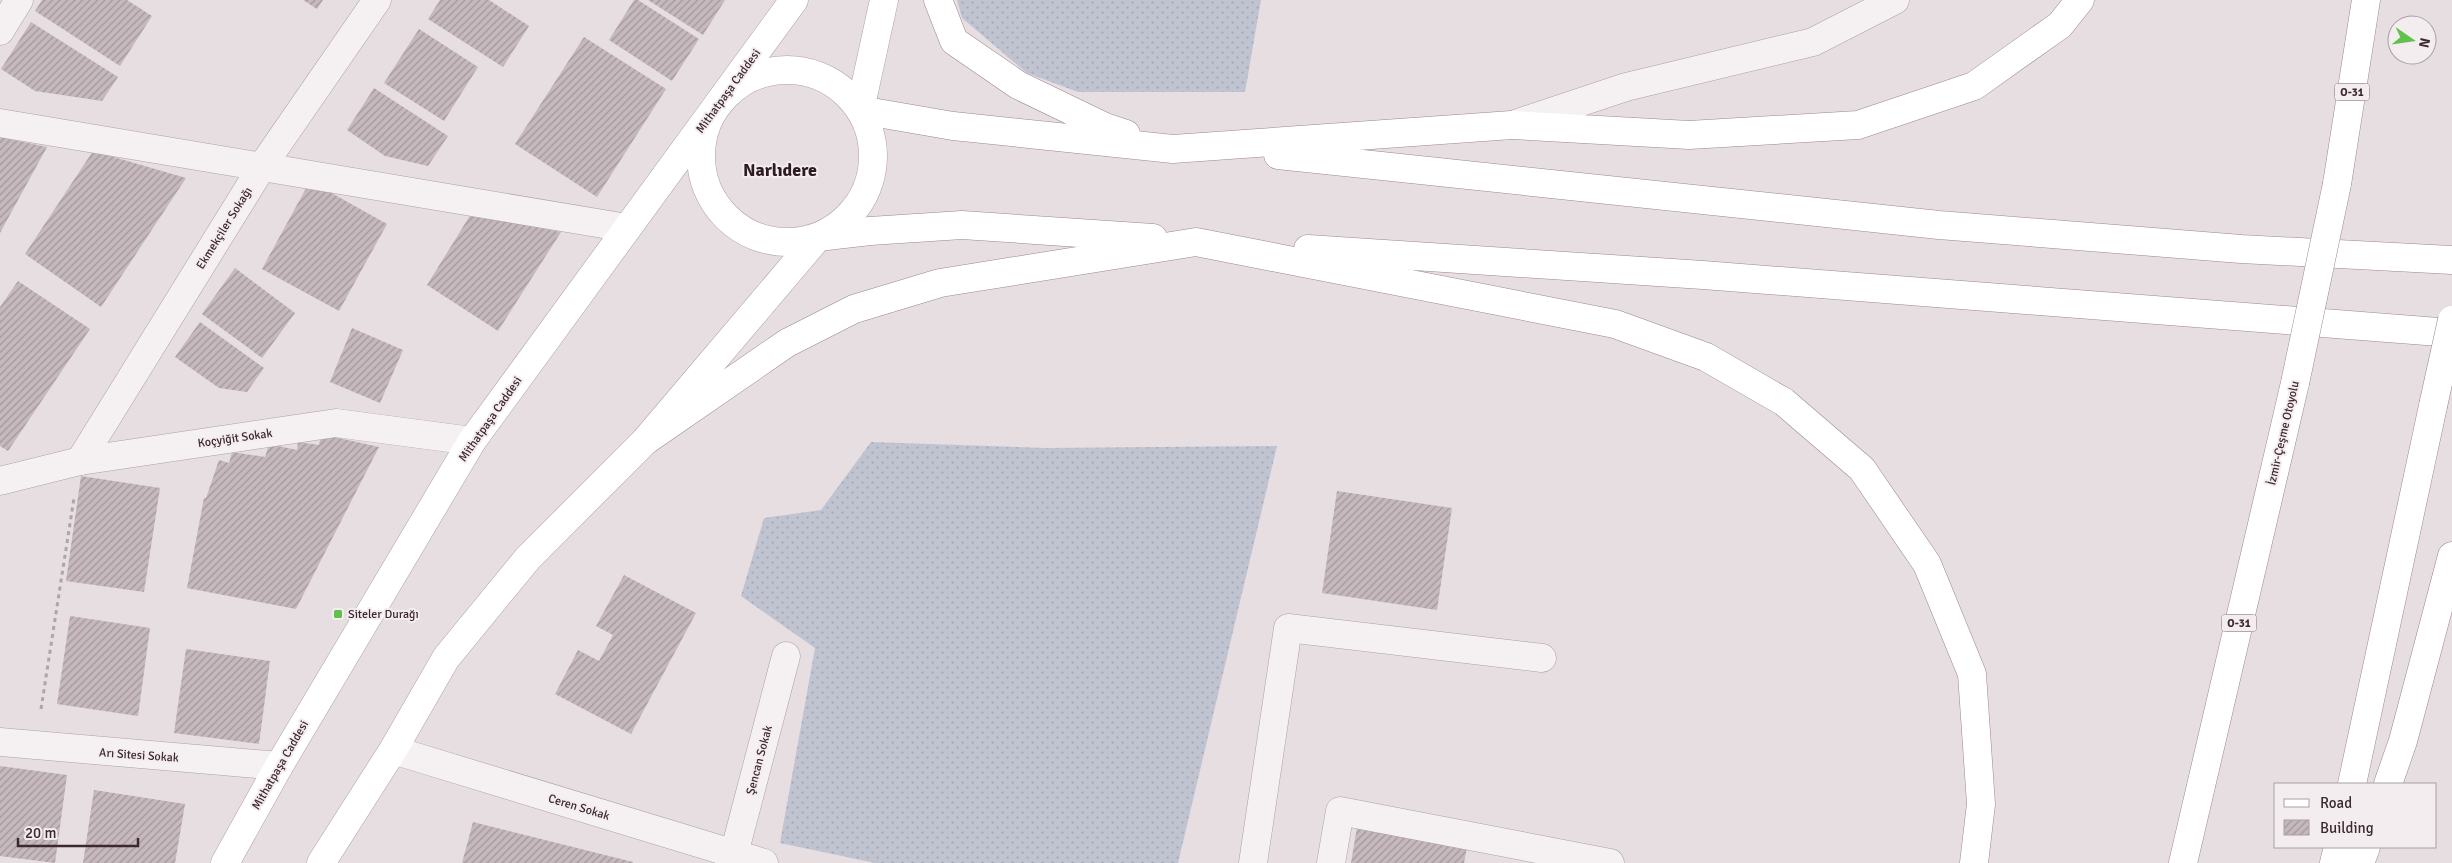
<svg xmlns="http://www.w3.org/2000/svg" width="2452" height="863" font-family="Signika,sans-serif">
	<style>
		.grass { fill: url(#grass-dots) }
		.building { fill: url(#building-hatch) }
		.lines { fill: none; stroke-linecap: round; stroke-linejoin: round }
		.minor-casing { stroke: #aca0a5; stroke-width: 29 }
		.major-casing { stroke: #b19fa6; stroke-width: 29 }
		.highway-casing { stroke: #9c878f; stroke-width: 29 }
		.path { stroke: #afa5a8; stroke-width: 3; stroke-dasharray: 4 4; stroke-linecap: butt }
		.minor { stroke: #f5f1f2; stroke-width: 28 }
		.major { stroke: #fff; stroke-width: 28 }
		.highway { stroke: #fff; stroke-width: 28 }
		.highway-bridge-casing { stroke: #9c878f; stroke-width: 29; stroke-linecap: butt }
		.highway-bridge { stroke: #fff; stroke-width: 28 }
		.poi-dot { fill: #5fc24d; stroke: #f4edf0; stroke-width: 2 }
		.labels { text-anchor: middle; stroke-width: 4; stroke-linejoin: round; paint-order: stroke }
		.shield { fill: #f4edf0; stroke: #73646a; stroke-width: 1 }
		.shield-label { font-size: 11px; font-weight: bold; fill: #3c2930 }
		.street-label { font-size: 12px; fill: #3c2930; stroke: #f4edf0 }
		.poi-label { font-size: 12px; fill: #3c2930; stroke: #f4edf0; text-anchor: start }
		.district-label { font-size: 18px; font-weight: bold; fill: #2d1b21; stroke: #f4edf0 }
	</style>
	<defs>
		<pattern id="grass-dots" width="8" height="8" patternUnits="userSpaceOnUse" patternTransform="scale(1.25)"><rect width="8" height="8" fill="#c0c4d0"/><path d="M2 2h.1M6 6h.1" fill="none" stroke="#a6a8b3" stroke-width="1.8" stroke-linecap="round"/></pattern>
		<pattern id="building-hatch" width="6" height="6" patternUnits="userSpaceOnUse" patternTransform="scale(1.25)"><rect width="6" height="6" fill="#c6b9be"/><path d="M-1 1l2-2M0 6l6-6M5 7l2-2" fill="none" stroke="#a2969b"/></pattern>
	</defs>
	<rect width="100%" height="100%" fill="#e6dee1"/>
	<g class="grass">
		<path d="M957 0H1261L1245 92H1078L1027 73 962 18Z"/>
		<path d="M871 442 1046 448 1277 446 1178 863H875L780 843 815 648 741 596 764 518 821 510Z"/>
	</g>
	<g class="building">
		<path d="M42 0H127L152 16 120 66 35 11Z"/>
		<path d="M303 0H323L317 9Z"/>
		<path d="M440 0H489L529 26 503 67 428 19Z"/>
		<path d="M634 0H638L699 39 672 81 609 40Z"/>
		<path d="M648 0H725L703 35Z"/>
		<path d="M31 22 118 77 102 101 35 91 1 69Z"/>
		<path d="M419 29 478 67 444 121 384 83Z"/>
		<path d="M584 37 666 89 597 197 515 144Z"/>
		<path d="M374 88 448 136 428 166 385 156 347 130Z"/>
		<path d="M0 137 47 147 0 233Z"/>
		<path d="M93 151 186 178 101 307 25 254Z"/>
		<path d="M310 181 387 224 339 311 262 269Z"/>
		<path d="M471 214 561 232 498 331 427 285Z"/>
		<path d="M235 268 295 313 262 358 202 314Z"/>
		<path d="M18 281 90 329 8 451 0 446V307Z"/>
		<path d="M200 322 264 368 247 392 219 388 175 357Z"/>
		<path d="M352 328 403 350 380 403 330 382Z"/>
		<path d="M321 434 379 447 296 609 187 588 204 498H206L219 460 229 463 232 452 265 457 269 444 297 450 298 442 319 445Z"/>
		<path d="M81 476 160 488 144 592 66 581Z"/>
		<path d="M1337 491 1452 508 1437 610 1322 593Z"/>
		<path d="M624 575 696 613 631 734 555 694 578 650 599 661 613 635 596 626Z"/>
		<path d="M70 616 150 628 138 716 57 704Z"/>
		<path d="M186 649 270 661 259 744 174 733Z"/>
		<path d="M0 766 67 775 55 863 0 856Z"/>
		<path d="M94 790 185 804 175 863H83Z"/>
		<path d="M473 822 633 862V863H462Z"/>
		<path d="M1357 827 1467 847 1464 863H1351Z"/>
	</g>
	<g class="lines">
		<defs>
			<g id="minor">
				<path d="M0 31 19 0"/>
				<path d="M0 123 627 228"/>
				<path d="M1512 125 1626 87 1813 42 1895 0"/>
				<path d="M80 461 263 165 377 0"/>
				<path d="M0 481 80 461 336 423 472 441"/>
				<path d="M0 742 279 766"/>
				<path d="M393 750 764 863"/>
				<path d="M729 863 734 854 786 656"/>
				<path d="M1253 863 1288 628 1542 658"/>
				<path d="M1331 863 1340 811 1610 863"/>
			</g>
			<g id="major">
				<circle cx="787" cy="156" r="86"/>
				<path d="M860 110 884 0"/>
				<path d="M225 863 279 766 472 441 794 0"/>
				<path d="M321 863 393 750 446 658 528 558 645 441 818 237"/>
			</g>
			<g id="highway">
				<path d="M938 0 954 41 1018 85 1105 127 1126 134"/>
				<path d="M860 110 953 126 1173 149 1512 125 1689 135 1858 125 1974 86 2060 25 2080 0"/>
				<path d="M1278 155 1939 225 2241 249 2452 260"/>
				<path d="M2337 184 2366 0"/>
				<path d="M818 237 870 231 962 225 1153 238"/>
				<path d="M1308 249 1703 275 2452 333"/>
				<path d="M645 441 787 343 854 309 940 283 1196 242 1615 324 1706 357 1784 402 1862 469 1927 564 1972 674 1981 804 1974 863"/>
				<path d="M2352 784 2433 406"/>
				<path d="M2388 784 2403 741 2452 556"/>
				<path d="M2183 863 2295 383"/>
				<path d="M2334 863 2338 847"/>
				<path d="M2360 863 2366 847"/>
			</g>
		</defs>
		<use href="#minor" class="minor-casing"/>
		<use href="#major" class="major-casing"/>
		<use href="#highway" class="highway-casing"/>
		<path class="path" d="M41 709 74 498"/>
		<use href="#minor" class="minor"/>
		<use href="#major" class="major"/>
		<use href="#highway" class="highway"/>
		<defs>
			<g id="highway-bridge">
				<path d="M2295 383 2337 184"/>
				<path d="M2433 406 2452 320"/>
			</g>
		</defs>
		<use href="#highway-bridge" class="highway-bridge-casing"/>
		<use href="#highway-bridge" class="highway-bridge"/>
	</g>
	<rect class="poi-dot" x="333" y="609" width="10" height="10" rx="2.5"/>
	<g class="labels">
		<g class="shield">
			<rect x="2334.5" y="83.5" width="35" height="17" rx="4"/>
			<rect x="2221.5" y="614.5" width="35" height="17" rx="4"/>
		</g>
		<g class="shield-label">
			<text x="2352" y="96">O-31</text>
			<text x="2239" y="627">O-31</text>
		</g>
		<g class="street-label">
			<text transform="translate(728 91) rotate(-54)" y="4">Mithatpaşa Caddesi</text>
			<text transform="translate(224 228) rotate(-58)" y="4">Ekmekçiler Sokağı</text>
			<text transform="translate(490 419) rotate(-55)" y="4">Mithatpaşa Caddesi</text>
			<text transform="translate(2283 433) rotate(-77)" y="4">İzmir-Çeşme Otoyolu</text>
			<text transform="translate(235 438) rotate(-8)" y="4">Koçyiğit Sokak</text>
			<text transform="translate(139 755) rotate(4)" y="4">Arı Sitesi Sokak</text>
			<text transform="translate(759 760) rotate(-75)" y="4">Şencan Sokak</text>
			<text transform="translate(280 765) rotate(-60)" y="4">Mithatpaşa Caddesi</text>
			<text transform="translate(579 807) rotate(17)" y="4">Ceren Sokak</text>
		</g>
		<g class="poi-label">
			<text x="348" y="618">Siteler Durağı</text>
		</g>
		<g class="district-label">
			<text x="780" y="176">Narlıdere</text>
		</g>
	</g>
	<rect x="2274" y="783" width="162" height="65" fill="#f4edf0" stroke="#aa9fa3"/>
	<rect x="2284" y="799" width="25" height="8" fill="#ffffff" stroke="#aa9fa3"/>
	<text x="2320" y="808" font-size="15" fill="#3c2930">Road</text>
	<rect x="2284" y="820" width="25" height="15" fill="url(#building-hatch)" stroke="#aa9fa3"/>
	<text x="2320" y="833" font-size="15" fill="#3c2930">Building</text>
	<g transform="translate(2412 40) rotate(103)"><circle r="24" fill="#f4edf0" stroke="#aa9fa3"/>
	<path d="M0-4L9 19L0 12L-9 19Z" fill="#5fc24d"/>
	<text y="-8" font-size="14" font-weight="bold" text-anchor="middle" fill="#3c2930">N</text>
	</g>
	<path d="M18 838v8h120v-8" fill="none" stroke="#3c2930" stroke-width="2.5"/>
	<text x="25" y="838" font-size="15" fill="#3c2930" stroke="#f4edf0" stroke-width="4" paint-order="stroke">20 m</text>
</svg>
